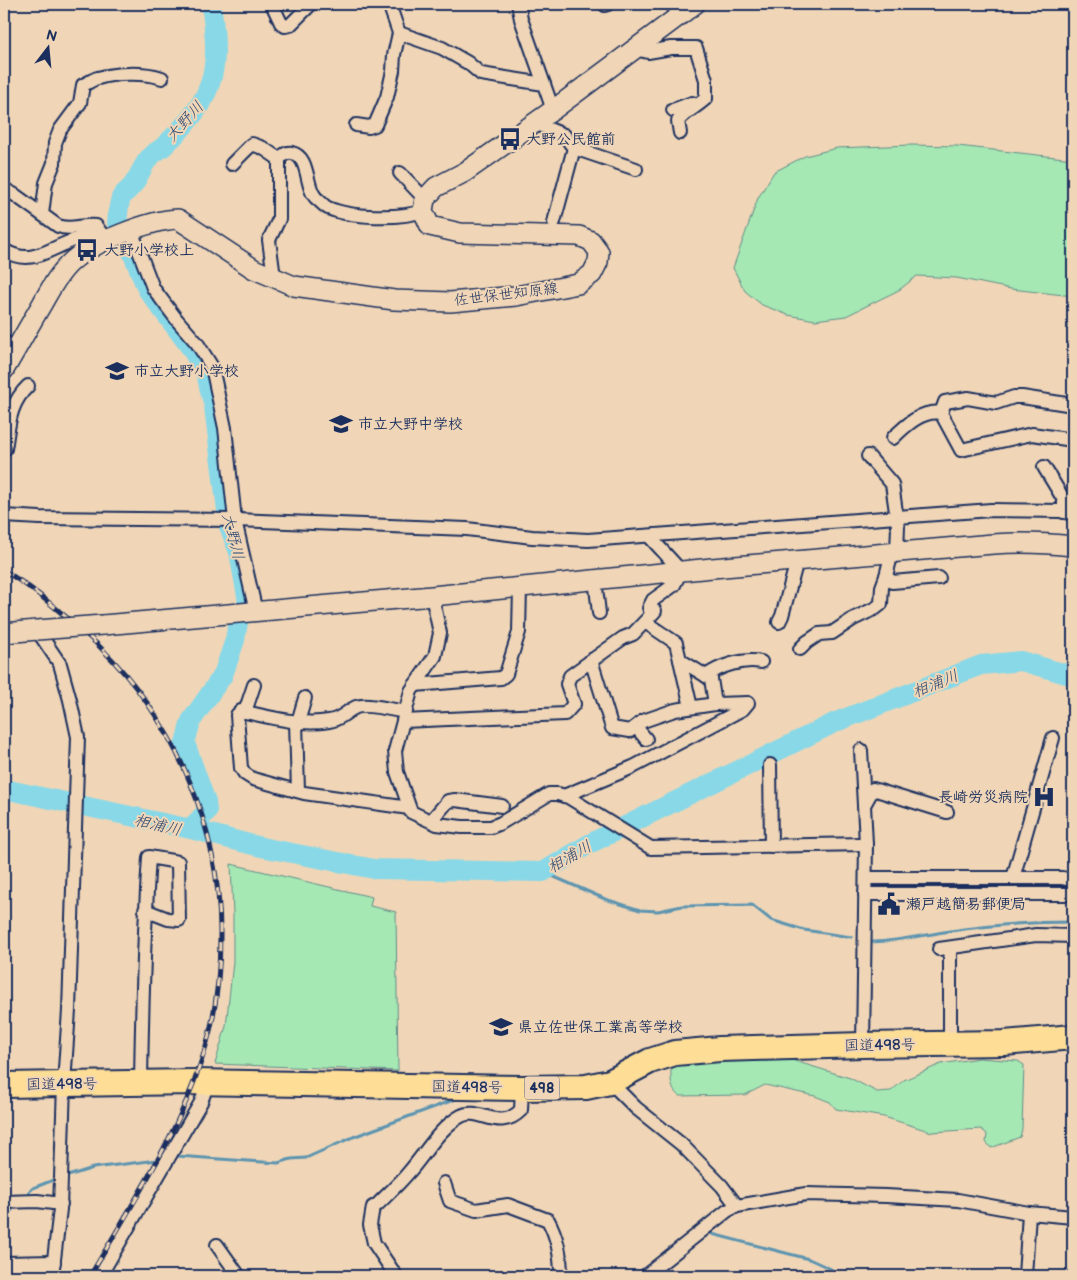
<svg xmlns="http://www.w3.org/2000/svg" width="1077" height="1280" font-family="'Balsamiq Sans','Klee One',sans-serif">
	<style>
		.green { fill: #a5e8b3; stroke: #608c88 }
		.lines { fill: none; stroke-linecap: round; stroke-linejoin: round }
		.stream { stroke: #5d94b0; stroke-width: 3 }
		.river { stroke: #89d8e7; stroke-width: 20 }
		.street-casing { stroke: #1b2f5e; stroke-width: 16 }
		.secondary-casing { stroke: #1b2f5e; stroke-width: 22 }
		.highway-casing { stroke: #1b2f5e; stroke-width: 28 }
		.street { stroke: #f0d6b7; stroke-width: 12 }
		.secondary { stroke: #f0d6b7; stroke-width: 19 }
		.highway { stroke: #fedd96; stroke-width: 24 }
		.rail-casing { stroke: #1b2f5e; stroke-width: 5 }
		.rail { stroke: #f0d6b7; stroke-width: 3; stroke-dasharray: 9; stroke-linecap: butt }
		.secondary-bridge-casing { stroke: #1b2f5e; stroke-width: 22; stroke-linecap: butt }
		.secondary-bridge { stroke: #f0d6b7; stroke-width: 19 }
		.labels { text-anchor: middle; stroke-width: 4; stroke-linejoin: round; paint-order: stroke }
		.shield { fill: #f0d6b7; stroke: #5b6179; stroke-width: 1 }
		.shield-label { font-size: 14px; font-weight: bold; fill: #1b2f5e }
		.poi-label { font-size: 15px; font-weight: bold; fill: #1b2f5e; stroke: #f0d6b7; text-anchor: start }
		.street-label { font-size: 15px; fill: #1b2f5e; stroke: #f0d6b7 }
		.water-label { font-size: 16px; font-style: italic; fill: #2c4873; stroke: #f0d6b7 }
	</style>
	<rect width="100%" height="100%" fill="#f0d6b7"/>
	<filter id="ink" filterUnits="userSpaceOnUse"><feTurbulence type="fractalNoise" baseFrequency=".02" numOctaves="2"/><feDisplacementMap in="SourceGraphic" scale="10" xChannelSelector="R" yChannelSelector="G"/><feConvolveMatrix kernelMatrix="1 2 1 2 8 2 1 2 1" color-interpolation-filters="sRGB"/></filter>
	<g filter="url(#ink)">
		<g class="green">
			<path d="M911 145 958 146 1073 159V296L1011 289 957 278 917 276 899 290 846 316 815 320 788 315 762 305 745 291 733 268 758 198 774 172 805 156 837 148Z"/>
			<path d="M231 864 372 897 370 906 396 912 398 1071 215 1064 226 1026 233 962V914Z"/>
			<path d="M772 1054 850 1078 877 1092 891 1091 904 1080 941 1064 979 1058 1018 1061 1024 1065 1022 1129 1020 1137 991 1148 986 1142 987 1134 981 1129 932 1132 884 1117 836 1109 830 1102 815 1096 765 1085 745 1095 679 1096C670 1089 671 1080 671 1069L685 1062Z"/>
		</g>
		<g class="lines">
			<g class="stream">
				<path d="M543 872 605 899 640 910 658 911 682 906 752 905 771 920 804 930 851 937"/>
				<path d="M873 942C899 941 924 935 950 931 990 925 1032 922 1073 922"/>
				<path d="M177 1156 278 1163 291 1159 306 1158 353 1137 459 1098"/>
				<path d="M68 1176 93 1168 157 1160"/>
				<path d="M28 1193 33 1188 56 1179"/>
				<path d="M4 1212H10L12 1210"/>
				<path d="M712 1234 809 1259 831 1269 835 1276"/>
			</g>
			<g class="river">
				<path d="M117 224C118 216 118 206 121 198 124 192 131 189 134 183 140 175 143 164 150 157 154 152 161 150 165 145 215 98 221 71 211 4"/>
				<path d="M128 242 147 289 191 348 206 374 214 407 229 526 239 552 248 602 238 622 235 640 223 675 191 721 185 743 206 802 207 811 191 829"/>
				<path d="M4 789 191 829 261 847 374 869 543 872 589 844 836 722 981 665 1021 661 1073 676"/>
			</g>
			<defs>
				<g id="street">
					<path d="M272 4 281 23 285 26 290 25 311 4"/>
					<path d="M518 4 521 19 553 110"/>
					<path d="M605 5 608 4"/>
					<path d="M399 33 442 48 468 63 481 74 544 84"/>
					<path d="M635 49 648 52 671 48H696L706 80V98"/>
					<path d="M673 110 692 103"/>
					<path d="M534 123 564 135 574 148 636 169"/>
					<path d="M356 125 369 127 375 125 387 97 393 71 394 55 399 33 389 4"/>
					<path d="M680 133 678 121C686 111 697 107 706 98"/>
					<path d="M232 164 252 144 263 148 279 159"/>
					<path d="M400 173 425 199"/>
					<path d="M4 189 15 195 58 226C71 231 83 224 96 226L101 233"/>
					<path d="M42 214 46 183 54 163 55 143 60 130 80 103 83 85C88 83 93 79 98 78 115 73 144 72 162 78"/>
					<path d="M554 222 574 148"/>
					<path d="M131 230 153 288 177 320 197 343 212 367 225 428 235 520 256 612"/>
					<path d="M4 250C31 267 48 249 74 240 82 236 92 235 101 233L107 241"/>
					<path d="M274 277 269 240 279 219V159C283 155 286 152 292 153 310 157 305 187 316 198 320 201 324 206 328 208 351 218 400 219 423 211"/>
					<path d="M4 342 16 348"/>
					<path d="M1073 405 1022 397H1014L996 403 968 398 945 402 941 413 961 450 1032 434 1073 440"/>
					<path d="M893 438C906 425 922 410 941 413"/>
					<path d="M4 449H5C9 425 9 404 28 386"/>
					<path d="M868 456 892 484 898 526 897 552"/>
					<path d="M1044 467 1064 500V512"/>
					<path d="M4 516 40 518 235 520 467 529 532 537 588 540 991 510 1060 511 1073 514"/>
					<path d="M649 536 681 571 674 585 653 600 649 608 652 614"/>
					<path d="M892 552 886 576 892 582 939 578"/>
					<path d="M595 579 599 613"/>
					<path d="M432 596 440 633 435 656 411 691 395 751 397 772 411 812 437 824 462 827H491L501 823 549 794H558L568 797 651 848 866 844"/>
					<path d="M645 622 676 643 691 707"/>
					<path d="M779 622 782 616 797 561"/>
					<path d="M37 630 60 664 70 700 78 737 69 1010 64 1084 60 1209 52 1276"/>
					<path d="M800 649 807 642 819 634 832 633 853 619 876 608 881 604 882 587 886 576"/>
					<path d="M680 660 711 679 715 704"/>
					<path d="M706 676C720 666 744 658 761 662"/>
					<path d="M415 685 501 678 506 674 519 632 520 587"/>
					<path d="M245 712 254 685"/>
					<path d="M406 712C393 710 367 703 356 707 345 712 342 719 329 721 300 726 269 717 241 711L237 715 241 768 245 774 253 779 304 793 409 808"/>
					<path d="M403 721 565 714 574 704 567 684 570 676 623 638 633 634 655 611"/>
					<path d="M296 722 298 791"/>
					<path d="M298 722 305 698"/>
					<path d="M636 727 646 739"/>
					<path d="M861 750 864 805"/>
					<path d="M770 765 771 846"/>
					<path d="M564 796 633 767 743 709 748 703 715 704 675 710 643 721 630 731 612 728 591 660"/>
					<path d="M431 821 448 801 455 800 502 806"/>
					<path d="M866 878H1062L1073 880"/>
					<path d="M1013 878 1053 738"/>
					<path d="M865 894H1073"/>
					<path d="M950 948V1044"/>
					<path d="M939 949 1036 935 1073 936"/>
					<path d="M863 1045 866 844 864 805 873 789 947 812"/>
					<path d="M610 1082 636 1108 681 1144 722 1186 737 1206"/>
					<path d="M141 1083C142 1008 144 933 149 857L178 862 179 920 168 919 145 910"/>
					<path d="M444 1183 450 1201 476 1210 508 1205 548 1220C558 1238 561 1255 561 1276"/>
					<path d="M4 1202 37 1201 61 1204"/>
					<path d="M217 1245 239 1276"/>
					<path d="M4 1263 54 1262"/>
					<path d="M100 1276 201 1102 208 1083"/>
					<path d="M396 1276 374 1243 370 1225 373 1207 377 1205C388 1194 399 1184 409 1172 425 1154 439 1128 461 1116 479 1106 499 1133 521 1110L522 1088"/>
					<path d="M645 1276 727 1211 737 1206 806 1194 886 1196 958 1200 1029 1213 1073 1217"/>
					<path d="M1025 1276 1029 1213"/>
				</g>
				<g id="secondary">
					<path d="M4 370C17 348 29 326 42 304 50 290 58 274 70 263 90 243 150 220 178 219L254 269 294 286 394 300 450 302 516 296 578 284 592 274 598 262 599 252 591 241 579 236 460 233 430 226 423 211 425 199 436 187 465 172 553 110 695 4"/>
					<path d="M103 625 432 596 712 568 993 544C1020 542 1046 543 1073 546"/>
					<path d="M4 633 37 630"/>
				</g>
				<path id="highway" d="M4 1085 193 1082 522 1088 586 1087 610 1082 650 1061 675 1053 720 1049 863 1045 1004 1043 1073 1037"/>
			</defs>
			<use href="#street" class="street-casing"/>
			<use href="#secondary" class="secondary-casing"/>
			<use href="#highway" class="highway-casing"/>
			<use href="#street" class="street"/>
			<use href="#secondary" class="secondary"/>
			<use href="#highway" class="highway"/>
			<defs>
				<path id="rail" d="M4 571C29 585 51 604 72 622 81 630 91 638 100 647 177 723 221 830 220 937 220 969 217 1001 210 1031 188 1120 136 1198 90 1276"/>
			</defs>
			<use href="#rail" class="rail-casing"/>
			<use href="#rail" class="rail"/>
			<defs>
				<path id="secondary-bridge" d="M37 630 103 625"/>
			</defs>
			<use href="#secondary-bridge" class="secondary-bridge-casing"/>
			<use href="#secondary-bridge" class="secondary-bridge"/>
		</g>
	</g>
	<defs>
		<symbol id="bus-bare" viewBox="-9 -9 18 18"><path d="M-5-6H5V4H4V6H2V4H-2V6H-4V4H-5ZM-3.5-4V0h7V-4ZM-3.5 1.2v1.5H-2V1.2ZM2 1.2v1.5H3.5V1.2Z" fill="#1b2f5e" stroke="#f0d6b7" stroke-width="2.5" paint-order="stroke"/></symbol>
		<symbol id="school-bare" viewBox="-9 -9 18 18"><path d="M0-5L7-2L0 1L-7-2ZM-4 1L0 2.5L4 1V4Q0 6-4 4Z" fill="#1b2f5e" stroke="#f0d6b7" stroke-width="2.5" paint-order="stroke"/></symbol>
		<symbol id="hospital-bare" viewBox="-9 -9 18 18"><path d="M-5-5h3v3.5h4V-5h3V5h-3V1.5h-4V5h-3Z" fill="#1b2f5e" stroke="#f0d6b7" stroke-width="2.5" paint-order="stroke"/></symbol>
		<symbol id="civic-bare" viewBox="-9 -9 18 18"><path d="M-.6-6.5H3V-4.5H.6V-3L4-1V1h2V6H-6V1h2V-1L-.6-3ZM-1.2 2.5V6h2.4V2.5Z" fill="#1b2f5e" stroke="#f0d6b7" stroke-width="2.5" paint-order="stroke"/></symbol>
	</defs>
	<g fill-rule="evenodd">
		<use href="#bus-bare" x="494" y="123" width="32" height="32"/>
		<use href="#bus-bare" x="71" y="234" width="32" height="32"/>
		<use href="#school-bare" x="101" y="355" width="32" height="32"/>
		<use href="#school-bare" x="325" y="408" width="32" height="32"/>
		<use href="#hospital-bare" x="1028" y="781" width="32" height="32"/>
		<use href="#civic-bare" x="873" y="888" width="32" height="32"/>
		<use href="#school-bare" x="485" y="1011" width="32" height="32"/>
	</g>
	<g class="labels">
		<rect class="shield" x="524.5" y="1076.5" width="35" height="23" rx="4"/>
		<g class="shield-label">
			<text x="542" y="1093">498</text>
		</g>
		<g class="poi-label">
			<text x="526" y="144">大野公民館前</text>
			<text x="104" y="255">大野小学校上</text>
			<text x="134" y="376">市立大野小学校</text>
			<text x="358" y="429">市立大野中学校</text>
			<text x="1028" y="802" text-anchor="end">長崎労災病院</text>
			<text x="906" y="909">瀬戸越簡易郵便局</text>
			<text x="518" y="1032">県立佐世保工業高等学校</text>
		</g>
		<g class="street-label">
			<text transform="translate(506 294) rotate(-7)" y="5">佐世保世知原線</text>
			<text transform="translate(880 1045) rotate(-1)" y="5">国道498号</text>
			<text transform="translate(62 1084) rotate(-1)" y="5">国道498号</text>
			<text transform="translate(467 1087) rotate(1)" y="5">国道498号</text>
		</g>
		<g class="water-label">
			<text transform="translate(184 121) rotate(-48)" y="6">大野川</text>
			<text transform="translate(234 536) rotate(76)" y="6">大野川</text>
			<text transform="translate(935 683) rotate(-22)" y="6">相浦川</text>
			<text transform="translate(158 824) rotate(13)" y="6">相浦川</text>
			<text transform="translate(569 856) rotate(-30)" y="6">相浦川</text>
		</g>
	</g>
	<rect width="1077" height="1280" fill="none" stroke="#f0d6b7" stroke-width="20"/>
	<rect x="10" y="10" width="1057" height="1260" fill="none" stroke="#1b2f5e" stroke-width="2" filter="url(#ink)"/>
	<g transform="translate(48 48) rotate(16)" stroke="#f0d6b7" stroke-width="4" paint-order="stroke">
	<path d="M0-4L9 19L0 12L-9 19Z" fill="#1b2f5e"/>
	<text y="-8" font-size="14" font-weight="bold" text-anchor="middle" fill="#1b2f5e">N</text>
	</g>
</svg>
